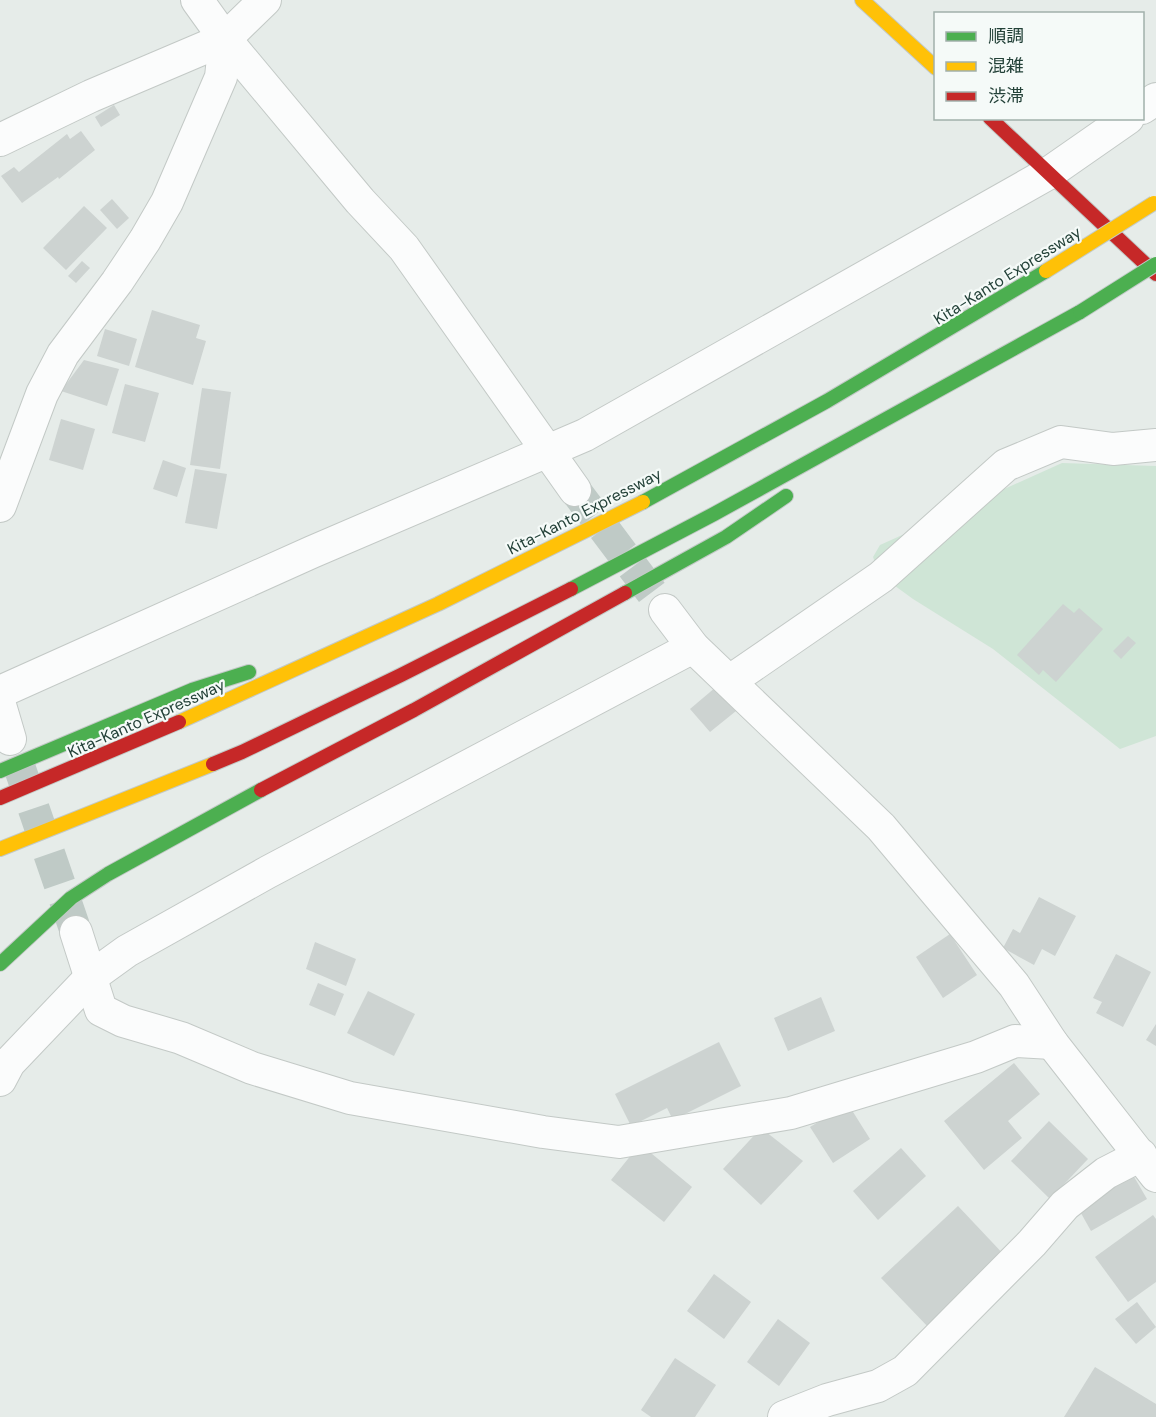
<svg xmlns="http://www.w3.org/2000/svg" width="1156" height="1417" font-family="'DM Sans','Noto Sans JP',sans-serif">
	<style>
		.green { fill: #cfe5d6 }
		.building { fill: #cdd3d1 }
		.lines { fill: none; stroke-linecap: round; stroke-linejoin: round }
		.street-tunnel { stroke: #bfcac6; stroke-width: 32; stroke-dasharray: 32 16; stroke-linecap: butt }
		.street-casing { stroke: #c3c9c6; stroke-width: 34 }
		.fast-casing { stroke: #c2c9c6; stroke-width: 16 }
		.slow-casing { stroke: #c2c9c6; stroke-width: 16 }
		.jam-casing { stroke: #c2c9c6; stroke-width: 16 }
		.street { stroke: #fbfcfc; stroke-width: 32 }
		.fast { stroke: #4caf50; stroke-width: 14 }
		.slow { stroke: #ffc107; stroke-width: 14 }
		.jam { stroke: #c62828; stroke-width: 14 }
		.fast-bridge-casing { stroke: #c2cbc8; stroke-width: 16; stroke-linecap: butt }
		.slow-bridge-casing { stroke: #c2cbc8; stroke-width: 16; stroke-linecap: butt }
		.fast-bridge { stroke: #4caf50; stroke-width: 14 }
		.slow-bridge { stroke: #ffc107; stroke-width: 14 }
		.labels { text-anchor: middle; stroke-width: 4.5; stroke-linejoin: round; paint-order: stroke }
		.street-label { font-size: 16px; fill: #234138; stroke: #f5faf8 }
	</style>
	<rect width="100%" height="100%" fill="#e6ece9"/>
	<path class="green" d="M1062 463 1156 466V736L1120 749 993 649 913 599 880 575 873 557 880 545Z"/>
	<g class="building">
		<path d="M114 105 120 115 101 127 95 117Z"/>
		<path d="M81 131 95 150 59 179 58 177 22 203 1 176 14 167 19 172 67 134 70 139Z"/>
		<path d="M112 199 129 218 117 229 100 210Z"/>
		<path d="M84 206 107 228 66 270 43 248Z"/>
		<path d="M82 261 90 268 76 283 68 276Z"/>
		<path d="M152 310 200 325 196 338 206 341 193 385 135 367Z"/>
		<path d="M105 329 137 339 129 366 97 356Z"/>
		<path d="M84 360 119 369 107 406 61 391Z"/>
		<path d="M125 384 159 393 145 442 112 433Z"/>
		<path d="M202 388 231 392 220 469 190 465Z"/>
		<path d="M61 419 95 429 83 470 49 460Z"/>
		<path d="M163 460 186 468 177 497 153 489Z"/>
		<path d="M195 469 227 474 217 529 185 523Z"/>
		<path d="M1063 604 1074 613 1079 608 1103 629 1056 682 1043 670 1039 675 1017 655Z"/>
		<path d="M1128 636 1136 643 1121 659 1113 651Z"/>
		<path d="M716 687 736 711 710 732 690 709Z"/>
		<path d="M1039 897 1076 916 1055 956 1042 949 1034 965 1003 948 1013 929 1020 933Z"/>
		<path d="M950 934 977 975 943 998 916 957Z"/>
		<path d="M315 942 356 959 346 986 306 969Z"/>
		<path d="M1116 954 1151 972 1123 1027 1096 1013 1102 1002 1093 998Z"/>
		<path d="M318 983 344 994 335 1016 309 1005Z"/>
		<path d="M368 991 415 1014 394 1056 347 1033Z"/>
		<path d="M821 997 835 1031 788 1051 774 1018Z"/>
		<path d="M1156 1024V1046L1146 1040Z"/>
		<path d="M719 1042 741 1086 673 1120 667 1108 631 1126 615 1094Z"/>
		<path d="M1014 1063 1040 1094 1008 1121 1022 1138 984 1170 944 1121Z"/>
		<path d="M848 1104 870 1139 833 1163 810 1127Z"/>
		<path d="M1049 1121 1088 1159 1050 1199 1011 1161Z"/>
		<path d="M761 1128 803 1161 761 1205 723 1169Z"/>
		<path d="M640 1144 692 1187 664 1222 611 1180Z"/>
		<path d="M901 1148 926 1176 878 1220 853 1191Z"/>
		<path d="M1133 1175 1147 1199 1091 1231 1077 1206Z"/>
		<path d="M958 1206 1007 1258 931 1330 881 1278Z"/>
		<path d="M1153 1215 1156 1219V1282L1128 1302 1095 1257Z"/>
		<path d="M714 1274 751 1302 724 1339 687 1311Z"/>
		<path d="M1137 1302 1156 1327 1136 1344 1115 1319Z"/>
		<path d="M778 1319 810 1343 779 1386 747 1362Z"/>
		<path d="M675 1358 716 1385 695 1417H651L641 1410Z"/>
		<path d="M1095 1367 1156 1404V1417H1064Z"/>
	</g>
	<g class="lines">
		<g class="street-tunnel">
			<path d="M575 490 665 610"/>
			<path d="M18 763 74 926"/>
		</g>
		<defs>
			<g id="street">
				<path d="M197 0 225 39 360 201 404 248 575 490"/>
				<path d="M1142 108 1156 99"/>
				<path d="M0 140 91 96 225 39 265 0"/>
				<path d="M0 506 42 394 63 354 117 282 145 240 167 202 221 77 225 39"/>
				<path d="M665 610 693 647 881 827 1014 985 1052 1043 1156 1176"/>
				<path d="M730 681 881 577 1006 465 1061 442 1113 449 1156 445"/>
				<path d="M0 692 312 552 585 435 1049 173 1128 118"/>
				<path d="M0 705 10 739"/>
				<path d="M76 932 101 1010 123 1021 181 1038 252 1068 350 1098 543 1132 619 1142 791 1113 976 1057 1015 1041 1052 1043"/>
				<path d="M0 1080 9 1063 91 977 127 951 268 872 693 647"/>
				<path d="M784 1417 827 1400 878 1386 905 1371 1032 1243 1065 1205 1106 1173 1141 1155"/>
			</g>
			<g id="fast">
				<path d="M643 502 827 401 1046 271"/>
				<path d="M571 589 714 514 1080 312"/>
				<path d="M625 593 726 537 786 496"/>
				<path d="M0 771 192 690 249 672"/>
				<path d="M0 964 71 898 108 874 261 790"/>
			</g>
			<g id="slow">
				<path d="M862 0 936 68"/>
				<path d="M179 722 438 604 643 502"/>
				<path d="M0 849 213 764"/>
			</g>
			<g id="jam">
				<path d="M990 118 1156 274"/>
				<path d="M213 764 242 752 401 675 571 589"/>
				<path d="M261 790 414 710 625 593"/>
				<path d="M0 798 179 722"/>
			</g>
		</defs>
		<use href="#street" class="street-casing"/>
		<use href="#fast" class="fast-casing"/>
		<use href="#slow" class="slow-casing"/>
		<use href="#jam" class="jam-casing"/>
		<use href="#street" class="street"/>
		<use href="#fast" class="fast"/>
		<use href="#slow" class="slow"/>
		<use href="#jam" class="jam"/>
		<defs>
			<path id="fast-bridge" d="M1080 312 1156 264"/>
			<path id="slow-bridge" d="M1046 271 1154 203"/>
		</defs>
		<use href="#fast-bridge" class="fast-bridge-casing"/>
		<use href="#slow-bridge" class="slow-bridge-casing"/>
		<use href="#fast-bridge" class="fast-bridge"/>
		<use href="#slow-bridge" class="slow-bridge"/>
	</g>
	<g class="labels">
		<g class="street-label">
			<text transform="translate(1007 275) rotate(-32)" y="6">Kita-Kanto Expressway</text>
			<text transform="translate(584 511) rotate(-27)" y="6">Kita-Kanto Expressway</text>
			<text transform="translate(146 718) rotate(-24)" y="6">Kita-Kanto Expressway</text>
		</g>
	</g>
	<rect x="934" y="12" width="210" height="108" fill="#f5faf8" stroke="#a1b0ab" stroke-width="1.5"/>
	<rect x="946" y="32" width="30" height="9" fill="#4caf50" stroke="#a1b0ab" stroke-width="1.5"/>
	<text x="988" y="42" font-size="18" fill="#234138">順調</text>
	<rect x="946" y="62" width="30" height="9" fill="#ffc107" stroke="#a1b0ab" stroke-width="1.5"/>
	<text x="988" y="72" font-size="18" fill="#234138">混雑</text>
	<rect x="946" y="92" width="30" height="9" fill="#c62828" stroke="#a1b0ab" stroke-width="1.5"/>
	<text x="988" y="102" font-size="18" fill="#234138">渋滞</text>
</svg>
